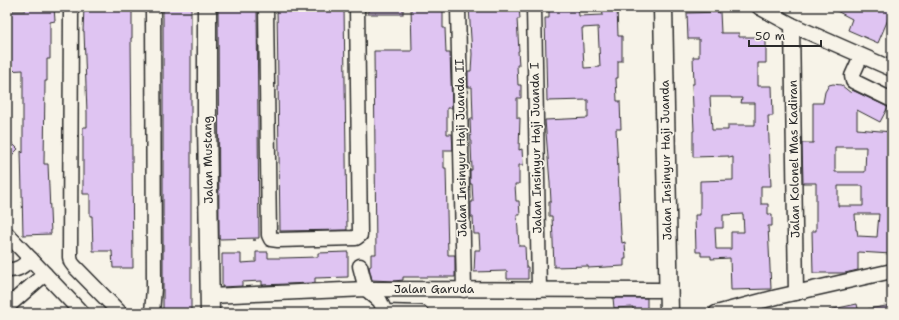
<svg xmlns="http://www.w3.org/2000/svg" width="899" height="320" font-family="'Shantell Sans',sans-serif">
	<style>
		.building { fill: #dfc4f2; stroke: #2b2b2b; fill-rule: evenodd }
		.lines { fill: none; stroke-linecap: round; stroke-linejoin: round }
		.minor-casing { stroke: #2b2b2b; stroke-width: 17 }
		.major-casing { stroke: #2b2b2b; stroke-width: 21 }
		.path { stroke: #2b2b2b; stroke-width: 1.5; stroke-dasharray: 3 3; stroke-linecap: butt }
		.minor { stroke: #f7f3e8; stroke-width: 14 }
		.major { stroke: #f7f3e8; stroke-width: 18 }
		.labels { text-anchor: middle; stroke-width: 3.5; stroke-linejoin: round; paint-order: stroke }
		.street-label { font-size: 12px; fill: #2b2b2b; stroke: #f7f3e8 }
	</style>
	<rect width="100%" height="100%" fill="#f7f3e8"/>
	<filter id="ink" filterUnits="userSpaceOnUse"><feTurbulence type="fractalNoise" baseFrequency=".025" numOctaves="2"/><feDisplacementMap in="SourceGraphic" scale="8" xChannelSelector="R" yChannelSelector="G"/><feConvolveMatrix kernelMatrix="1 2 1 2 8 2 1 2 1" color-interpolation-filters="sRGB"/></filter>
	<g filter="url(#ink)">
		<g class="building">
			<path d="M25 7H54L55 21 50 22V59H47V81H45L44 164H48L51 234 23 235 21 151 23 153V70L7 71V11H25Z"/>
			<path d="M84 7H132V38H131L133 268H113L112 251H93L92 216H90V194H83V127H87V113L84 31H83Z"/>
			<rect x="163" y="7" width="28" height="306"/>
			<path d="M218 7H257L259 238 219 239Z"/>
			<path d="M277 7H344L347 230 280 231Z"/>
			<rect x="368" y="7" width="35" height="7"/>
			<path d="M411 7H443V28H445L446 53H450L452 108H447V134H452L453 150H444V168H446L448 255H455V277H403V280L394 281 372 280 369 267 371 266V254H376L374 51H412Z"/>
			<path d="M469 7H519L520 19H517L519 51H518L519 65H517L518 85H521V98H517V118H520L519 150 522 149 523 165H519V184H515L516 201H519L520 215H517L519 246H525L526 267H528V279H507V271L474 272 475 250H480L479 234H474L473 217H471V202H473L472 184H470V170H472L470 119H473L472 87H468V71H471L472 54Z"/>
			<path d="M549 7H578L579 16 603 15 602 7H617L618 36H622V61H618V78H616L617 101H620L621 129H616L621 234 622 243 625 242 626 259H624V266L588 268V266L554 267 552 216H549V202H551L550 183 545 120 588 118V100L547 101 545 18H549ZM598 27 600 67 584 68 582 28Z"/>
			<path d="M829 7H892V10L878 43 848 30 852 19Z"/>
			<path d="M720 12 721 33H739V37H756V39H766V63H758V86H772L773 116H768L771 186H761V204H768V214H772V226H768L771 289 731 290 730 258 711 259V256H701V252H696L695 215H700V181L733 180V157L729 158V156L693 157V131H694L692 84H694L693 57H699V39H688L687 13ZM710 97H731V98H742L741 103H755V125H728V130H712ZM743 214 744 232H731V249H716L715 228H723V215Z"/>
			<path d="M833 84 841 85 851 93 852 90 888 107 880 122 857 110V129L892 132 891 254 858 252V270L845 273H813L812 231H816V183H803L802 143H813V103H823L825 92 829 85ZM835 147H866L865 172H835ZM838 186H863V206H838ZM855 214H879L877 237 858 236 857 230H856Z"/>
			<path d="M7 138 18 149 7 160Z"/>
			<path d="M256 252H268V258H283L318 257V253L348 252V277L315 278V283H311L262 285V281L242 282V286L222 287V254H241V263L256 262Z"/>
			<path d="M613 298H647V313H633V307L614 308Z"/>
			<path d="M857 304 859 313H830L829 310Z"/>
			<path d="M892 305V313H868V309Z"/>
		</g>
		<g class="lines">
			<defs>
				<g id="minor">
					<path d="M71 7 70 257 71 262 74 266 120 313"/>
					<path d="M266 7 269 235 271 239 278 240 356 238 360 235 357 7"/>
					<path d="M458 7 464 290"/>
					<path d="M534 7 539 290"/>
					<path d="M759 7 792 25 892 69"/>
					<path d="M792 25 796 293"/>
					<path d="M861 56 852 76 853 81 892 100"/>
					<path d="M7 234 82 313"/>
					<path d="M360 266 366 289 380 301 385 312 421 313"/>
					<path d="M7 270C18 271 23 266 31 259"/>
					<path d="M210 296 366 289 658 290"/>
					<path d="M7 307 45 274"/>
					<path d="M152 313 154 288 153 7"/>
					<path d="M716 313 777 297 892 271"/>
				</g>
				<g id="major">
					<path d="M207 7V123L210 313"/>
					<path d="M663 7 669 313"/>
				</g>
			</defs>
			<use href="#minor" class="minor-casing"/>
			<use href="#major" class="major-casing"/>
			<path class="path" d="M253 240H257"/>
			<use href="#minor" class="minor"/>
			<use href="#major" class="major"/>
		</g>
	</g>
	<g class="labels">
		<g class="street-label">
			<text transform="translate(461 148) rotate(-91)" y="4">Jalan Insinyur Haji Juanda II</text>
			<text transform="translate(536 148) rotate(-91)" y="4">Jalan Insinyur Haji Juanda I</text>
			<text transform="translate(794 159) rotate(-91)" y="4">Jalan Kolonel Mas Kadiran</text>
			<text transform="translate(208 160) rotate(-91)" y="4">Jalan Mustang</text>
			<text transform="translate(666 160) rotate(-91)" y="4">Jalan Insinyur Haji Juanda</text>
			<text x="434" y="293">Jalan Garuda</text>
		</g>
	</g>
	<rect width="899" height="320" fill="none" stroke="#f7f3e8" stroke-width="24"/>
	<rect x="12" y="12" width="875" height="296" fill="none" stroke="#2b2b2b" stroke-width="1.5" filter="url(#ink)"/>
	<path d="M749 40v6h72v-6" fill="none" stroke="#2b2b2b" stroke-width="2"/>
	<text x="755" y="40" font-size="12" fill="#2b2b2b" stroke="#f7f3e8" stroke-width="3" paint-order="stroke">50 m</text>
</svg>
